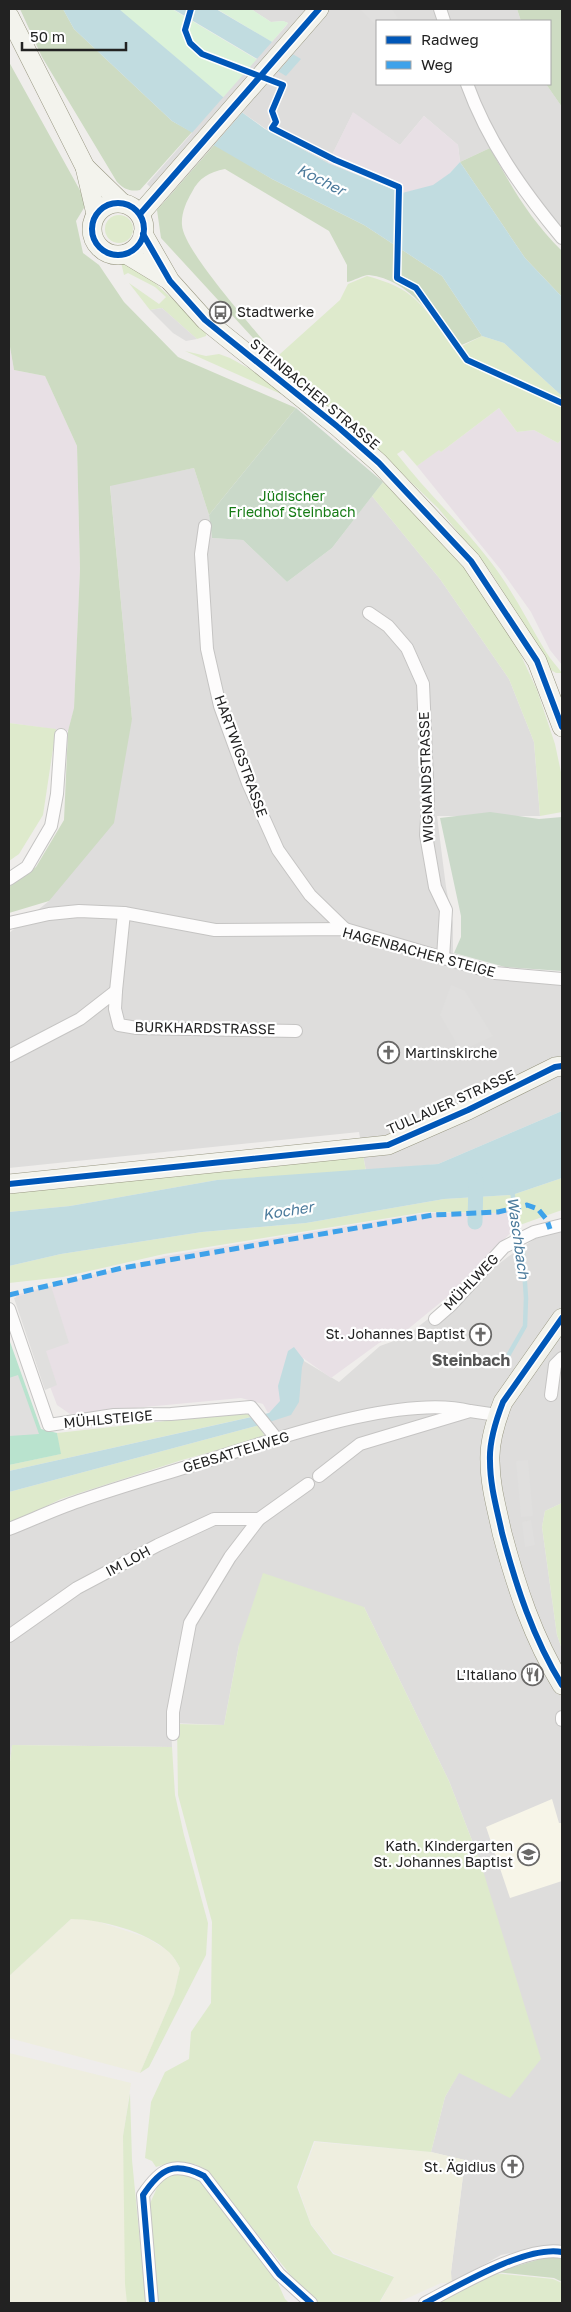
<svg xmlns="http://www.w3.org/2000/svg" width="571" height="2312" font-family="'Golos Text',sans-serif">
	<style>
		.residential { fill: #dedddc }
		.industrial { fill: #e8e0e5 }
		.education { fill: #f7f5e8 }
		.farmland { fill: #eeeedf }
		.grass { fill: #deeacc }
		.forest { fill: #cddbc2 }
		.cemetery { fill: #cad9c9 }
		.park { fill: #dbf2d9 }
		.pitch { fill: #b9e3ce }
		.parking { fill: #e0dfde }
		.water { fill: #c1dce0 }
		.pier { fill: #dedddd }
		.lines { fill: none; stroke-linecap: round; stroke-linejoin: round }
		.stream { stroke: #c1dce0; stroke-width: 4.5 }
		.canal { stroke: #c1dce0; stroke-width: 15 }
		.street-casing { stroke: #c5c4c3; stroke-width: 14 }
		.secondary-casing { stroke: #999883; stroke-width: 20 }
		.street { stroke: #fdfcfc; stroke-width: 12 }
		.secondary { stroke: #f3f3ed; stroke-width: 19 }
		.quiet { stroke: #3ea2ea; stroke-width: 5; stroke-dasharray: 10 5; stroke-linecap: butt }
		.cycleway-casing { stroke: #fff; stroke-width: 9 }
		.cycleway { stroke: #0057b8; stroke-width: 6 }
		.labels { text-anchor: middle; stroke-width: 4.5; stroke-linejoin: round; paint-order: stroke }
		.poi-label { font-size: 14px; fill: #222; stroke: #fff; text-anchor: end }
		.street-label { font-size: 14px; fill: #222; stroke: #fff }
		.park-label { font-size: 14px; fill: #157b14; stroke: #fff }
		.water-label { font-size: 15px; font-style: italic; fill: #4c7b9c; stroke: #fff }
		.quarter-label { font-size: 16px; font-weight: bold; fill: #555; stroke: #fff }
	</style>
	<rect width="100%" height="100%" fill="#efedeb"/>
	<g class="residential">
		<path d="M251 9H517L521 21H377V84H546L562 107V235L490 148 460 162 458 145 424 116 400 145 353 113 328 163 266 129 236 108 286 60V26L288 23 283 21 271 22Z"/>
		<path d="M194 468 209 515 212 538 243 540 287 582 332 548 372 496 440 579 509 679 534 742 540 816H437L446 887 453 923V955L504 972 562 974V1111L438 1164 366 1171 359 1132 9 1168V933L49 901 132 719 110 485Z"/>
		<path d="M562 1228V1503L545 1511 542 1527 557 1635 562 1649V2247L549 2246 501 2255 451 2283V2272L465 2160 431 2152 445 2097 459 2072 480 1861 449 1781 364 1607 239 1645 224 1725 171 1723 172 1747 12 1745 9 1770V1526L275 1445 269 1419 299 1358 339 1382 380 1346 405 1337 509 1256 541 1235Z"/>
	</g>
	<g class="industrial">
		<path d="M353 112 400 145 424 116 458 145 460 162 450 173 433 186 403 193 328 163Z"/>
		<path d="M9 341 14 370 45 376 77 446 80 569 74 709 68 731 9 723Z"/>
		<path d="M499 408 517 432 534 430 558 443 562 439V665L550 650 531 612 501 570 417 466 439 449 441 452Z"/>
		<path d="M514 1208 517 1226 457 1289 402 1334 379 1343 331 1378 303 1358 287 1399 268 1413 263 1404 241 1398 70 1414 57 1405 15 1295 165 1256 426 1213H499Z"/>
	</g>
	<path class="education" d="M552 1799 559 1823H562V1881L510 1898 486 1827Z"/>
	<g class="farmland">
		<path d="M71 1919H90L145 1937 170 1952 180 1968 174 1994 140 2073 9 2038V1976Z"/>
		<path d="M9 2053 131 2083 123 2136 127 2303H9Z"/>
		<path d="M315 2142 431 2152 465 2160 451 2272 452 2283H441L397 2303H380L394 2276 334 2253 311 2224 298 2187Z"/>
	</g>
	<g class="grass">
		<circle cx="119" cy="229" r="14"/>
		<path d="M121 262 141 270 207 331 206 336 197 339 162 308 150 310 129 283 159 304 166 297 155 287 128 273 124 275Z"/>
		<path d="M367 276C381 280 398 285 410 295 428 309 441 331 454 350L482 336 504 343 562 396V439L558 443 534 430 517 432 499 408 441 452 439 450 417 466 403 450 397 454C426 492 461 523 490 561 512 589 528 622 546 652 551 660 557 666 562 673H556L546 667 522 622 490 571 438 508 388 460 270 363 340 300 348 284Z"/>
		<path d="M185 351 206 356 219 354 230 358 257 373 290 398Z"/>
		<path d="M383 482 446 545 482 591 518 649 537 690 555 744 562 777V812L540 816 534 742 509 679 440 579 372 496Z"/>
		<path d="M9 723 56 729 43 815 19 854 9 861Z"/>
		<path d="M362 1150 366 1171 217 1180 70 1206 9 1212V1190Z"/>
		<path d="M562 1178V1210L517 1226 514 1208 499 1213 426 1212 164 1254 63 1277 9 1283V1266L61 1254 202 1232 306 1223 444 1199 512 1195Z"/>
		<path d="M247 1412 251 1417 9 1471V1465L60 1454 57 1433Z"/>
		<path d="M260 1425 265 1437 182 1460 61 1499 9 1524V1492Z"/>
		<path d="M562 1503V1649L557 1635 542 1527 545 1511Z"/>
		<path d="M263 1573 364 1607 449 1781 480 1861 541 2059 510 2098 459 2073 445 2097 431 2152 314 2141 297 2187 311 2225 333 2254 394 2277 379 2303 318 2302 293 2278 205 2169C187 2159 175 2161 156 2167L152 2161 145 2158 151 2102 165 2072 189 2059 191 2032 211 2003 212 1922 178 1795 177 1724 224 1725 239 1645Z"/>
		<path d="M12 1745 172 1747 175 1795 184 1835 208 1923 206 1955 149 2067 140 2073 174 1994 180 1968C177 1962 173 1956 169 1952 146 1931 100 1919 71 1919L9 1976V1770Z"/>
		<path d="M130 2093 132 2160 146 2303H127L125 2284 123 2136Z"/>
		<path d="M186 2172 200 2179 272 2270 285 2299 289 2303H155L148 2208 159 2183 173 2173Z"/>
		<path d="M494 2273 553 2279 562 2283V2303H439L475 2282Z"/>
	</g>
	<g class="forest">
		<path d="M20 9H63L74 29 172 121 192 132 140 190C130 192 124 189 117 182L42 57Z"/>
		<path d="M517 9H562V107L546 84H550V21H521Z"/>
		<path d="M9 62 87 203 76 221 83 253 99 265 124 302 178 357 296 408 209 515 194 468 110 486 132 719 114 823 49 901 9 913V887L36 867 64 820 68 731 74 708 80 569 77 446 45 376 14 370 9 341Z"/>
		<path d="M215 144 272 179 364 225 442 276 482 336 455 348C434 318 410 280 369 275 362 275 354 281 347 282V265L329 231 225 169C209 172 199 178 192 192 186 202 181 214 182 225 183 250 253 327 271 350L265 351 161 238 157 210Z"/>
		<path d="M490 148C513 189 529 218 562 251V297L525 258 460 162Z"/>
		<path d="M554 2255 562 2257V2282L554 2278 496 2272Z"/>
	</g>
	<g class="cemetery">
		<path d="M296 408 383 482 332 548 287 582 243 540 212 538 209 515Z"/>
		<path d="M490 812 539 819 562 817V971L505 967 454 953 461 937V916L440 818Z"/>
	</g>
	<g class="park">
		<path d="M118 9H172L271 68 236 108Z"/>
		<path d="M217 9H251L271 22 283 21 288 23 272 42Z"/>
	</g>
	<path class="pitch" d="M9 1339 41 1429 57 1433 61 1454 9 1465Z"/>
	<g class="parking">
		<path d="M359 9H392L398 18 392 21H377V26Z"/>
		<path d="M162 308 197 339 186 341 173 333 150 310Z"/>
		<path d="M451 985 465 991 493 1036 461 1051 440 1015Z"/>
		<path d="M51 1286 69 1343 46 1351 57 1385 45 1390 14 1298Z"/>
		<path d="M18 1375 39 1434 9 1436V1378Z"/>
		<path d="M528 1460 533 1516 521 1517 516 1461Z"/>
		<path d="M531 1520 535 1545 525 1547 522 1522Z"/>
	</g>
	<g class="water">
		<path d="M63 9H119L236 108 265 129 328 163 402 193 433 185 450 173 460 162 525 258 562 297V396L504 343 482 336 442 276 364 225 272 179 172 121 74 29Z"/>
		<path d="M173 9H216L301 59 286 76Z"/>
		<path d="M562 1111V1178L512 1195 444 1199 306 1223 202 1232 61 1254 9 1266V1212L70 1206 217 1180 438 1164Z"/>
		<path d="M294 1347 304 1360 302 1367 299 1402 291 1415 260 1425 9 1492V1471L269 1413 280 1401 278 1386 288 1351Z"/>
	</g>
	<path class="pier" d="M286 26 304 42 165 201 147 184Z"/>
	<g class="lines">
		<path class="stream" d="M509 1354 525 1326 526 1298 523 1253 512 1191"/>
		<path class="canal" d="M475 1222 476 1181"/>
		<defs>
			<g id="street">
				<path d="M440 9 444 21"/>
				<path d="M467 84C488 142 523 191 562 238"/>
				<path d="M205 526 201 554 207 649 220 706 248 783 278 850 310 895 345 929"/>
				<path d="M369 613 388 626 407 648 423 684 428 802 426 835 435 887 446 910 443 958"/>
				<path d="M9 879 27 867 51 826 57 794 61 735"/>
				<path d="M9 923 49 914 79 911 124 913 215 930 345 929 495 973 562 979"/>
				<path d="M116 991 124 913"/>
				<path d="M9 1056 80 1019 116 991 115 1009 119 1025 137 1028 296 1031"/>
				<path d="M9 1309 49 1425 114 1415 171 1414 251 1407 276 1438"/>
				<path d="M435 1319 451 1305 504 1247 534 1232 562 1225"/>
				<path d="M551 1395 555 1365 562 1358"/>
				<path d="M319 1476 360 1444 470 1411 497 1415"/>
				<path d="M9 1529C32 1520 55 1509 79 1501 122 1486 165 1474 209 1460 276 1439 402 1394 470 1411"/>
				<path d="M9 1636 77 1588 158 1545 214 1519H259"/>
				<path d="M562 1717V1720"/>
				<path d="M173 1734V1712L190 1623 230 1557 259 1519 308 1484"/>
				<path d="M152 2303 143 2195C161 2168 174 2161 204 2176L279 2274 311 2303"/>
				<path d="M425 2303C458 2286 526 2245 562 2252"/>
			</g>
			<g id="secondary">
				<path d="M9 16 85 167 96 214"/>
				<path d="M85 167 122 203"/>
				<circle cx="118" cy="229" r="26"/>
				<path d="M140 214 319 9"/>
				<path d="M143 234 170 281 205 320 338 427 379 463 471 561 537 661 562 727"/>
				<path d="M126 254 169 280"/>
				<path d="M9 1184 388 1145 468 1110 555 1067 562 1066"/>
				<path d="M562 1318 503 1402C496 1420 489 1442 490 1461 490 1486 497 1509 502 1533 516 1586 533 1638 562 1685"/>
			</g>
		</defs>
		<use href="#street" class="street-casing"/>
		<use href="#secondary" class="secondary-casing"/>
		<use href="#street" class="street"/>
		<use href="#secondary" class="secondary"/>
		<path class="quiet" d="M9 1295 122 1268 433 1215 498 1212 527 1205 538 1209 547 1220 550 1229"/>
		<defs>
			<g id="cycleway">
				<path d="M191 9 185 30 190 43 202 54 283 85 272 111 276 122 272 128 335 160 399 187 397 278 416 288 467 360 562 403"/>
				<circle cx="118" cy="229" r="26"/>
				<path d="M140 214 319 9"/>
				<path d="M143 234 170 281 205 320 338 427 379 463 471 561 537 661 562 727"/>
				<path d="M9 1184 388 1145 468 1110 555 1067 562 1066"/>
				<path d="M562 1318 503 1402C496 1420 489 1442 490 1461 490 1486 497 1509 502 1533 516 1586 533 1638 562 1685"/>
				<path d="M152 2303 143 2195C161 2168 174 2161 204 2176L279 2274 311 2303"/>
				<path d="M425 2303C458 2286 526 2245 562 2252"/>
			</g>
		</defs>
		<use href="#cycleway" class="cycleway-casing"/>
		<use href="#cycleway" class="cycleway"/>
	</g>
	<defs>
		<symbol id="bus-ring" viewBox="-11 -11 22 22"><circle r="9.5" fill="#fff" stroke="#6a6968" stroke-width="1.5"/><path d="M-5-6H5V4H4V6H2V4H-2V6H-4V4H-5ZM-3.5-4V0h7V-4ZM-3.5 1.2v1.5H-2V1.2ZM2 1.2v1.5H3.5V1.2Z" fill="#6a6968"/></symbol>
		<symbol id="church-ring" viewBox="-11 -11 22 22"><circle r="9.5" fill="#fff" stroke="#6a6968" stroke-width="1.5"/><path d="M-1.2-6h2.4v3.5h3.3v2.4h-3.3V6h-2.4V-.1h-3.3v-2.4h3.3Z" fill="#6a6968"/></symbol>
		<symbol id="restaurant-ring" viewBox="-11 -11 22 22"><circle r="9.5" fill="#fff" stroke="#6a6968" stroke-width="1.5"/><path d="M-5-6h1v4h1v-4h1v4h1v-4h1v5L-1.5 .5V6h-2V.5L-5-1ZM5-6V6H3V1.5H1.5Q1.5-4 5-6Z" fill="#6a6968"/></symbol>
		<symbol id="school-ring" viewBox="-11 -11 22 22"><circle r="9.5" fill="#fff" stroke="#6a6968" stroke-width="1.5"/><path d="M0-5L7-2L0 1L-7-2ZM-4 1L0 2.5L4 1V4Q0 6-4 4Z" fill="#6a6968"/></symbol>
	</defs>
	<g fill-rule="evenodd">
		<use href="#bus-ring" x="208" y="300" width="25" height="25"/>
		<use href="#church-ring" x="376" y="1040" width="25" height="25"/>
		<use href="#church-ring" x="468" y="1322" width="25" height="25"/>
		<use href="#restaurant-ring" x="520" y="1662" width="25" height="25"/>
		<use href="#school-ring" x="516" y="1842" width="25" height="25"/>
		<use href="#church-ring" x="500" y="2154" width="25" height="25"/>
	</g>
	<g class="labels">
		<g class="poi-label">
			<text x="237" y="317" text-anchor="start">Stadtwerke</text>
			<text x="405" y="1058" text-anchor="start">Martinskirche</text>
			<text x="465" y="1339">St. Johannes Baptist</text>
			<text x="517" y="1680">L'Italiano</text>
			<text x="513" y="1851">Kath. Kindergarten<tspan x="513" dy="16">St. Johannes Baptist</tspan></text>
			<text x="496" y="2172">St. Ägidius</text>
		</g>
		<g class="street-label">
			<text transform="translate(315 394) rotate(40)" y="5">STEINBACHER STRASSE</text>
			<text transform="translate(241 756) rotate(70)" y="5">HARTWIGSTRASSE</text>
			<text transform="translate(426 777) rotate(-92)" y="5">WIGNANDSTRASSE</text>
			<text transform="translate(419 952) rotate(15)" y="5">HAGENBACHER STEIGE</text>
			<text transform="translate(205 1028) rotate(1)" y="5">BURKHARDSTRASSE</text>
			<text transform="translate(451 1102) rotate(-24)" y="5">TULLAUER STRASSE</text>
			<text transform="translate(471 1282) rotate(-46)" y="5">MÜHLWEG</text>
			<text transform="translate(108 1419) rotate(-5)" y="5">MÜHLSTEIGE</text>
			<text transform="translate(236 1452) rotate(-17)" y="5">GEBSATTELWEG</text>
			<text transform="translate(128 1561) rotate(-28)" y="5">IM LOH</text>
		</g>
		<g class="park-label">
			<text x="292" y="501">Jüdischer<tspan x="292" dy="16">Friedhof Steinbach</tspan></text>
		</g>
		<g class="water-label">
			<text transform="translate(321 180) rotate(27)" y="5">Kocher</text>
			<text transform="translate(288 1211) rotate(-9)" y="5">Kocher</text>
			<text transform="translate(518 1238) rotate(82)" y="5">Waschbach</text>
		</g>
		<g class="quarter-label">
			<text x="471" y="1366">Steinbach</text>
		</g>
	</g>
	<rect width="571" height="2312" fill="none" stroke="#222222" stroke-width="20"/>
	<rect x="376" y="20" width="175" height="65" fill="#ffffff" stroke="#a7a7a7"/>
	<rect x="386" y="36" width="25" height="8" fill="#0057b8" stroke="#a7a7a7"/>
	<text x="421" y="45" font-size="15" fill="#222222">Radweg</text>
	<rect x="386" y="61" width="25" height="8" fill="#3ea2ea" stroke="#a7a7a7"/>
	<text x="421" y="70" font-size="15" fill="#222222">Weg</text>
	<path d="M22 42v8h104v-8" fill="none" stroke="#222222" stroke-width="2.5"/>
	<text x="30" y="42" font-size="15" fill="#222222" stroke="#ffffff" stroke-width="4" paint-order="stroke">50 m</text>
</svg>
